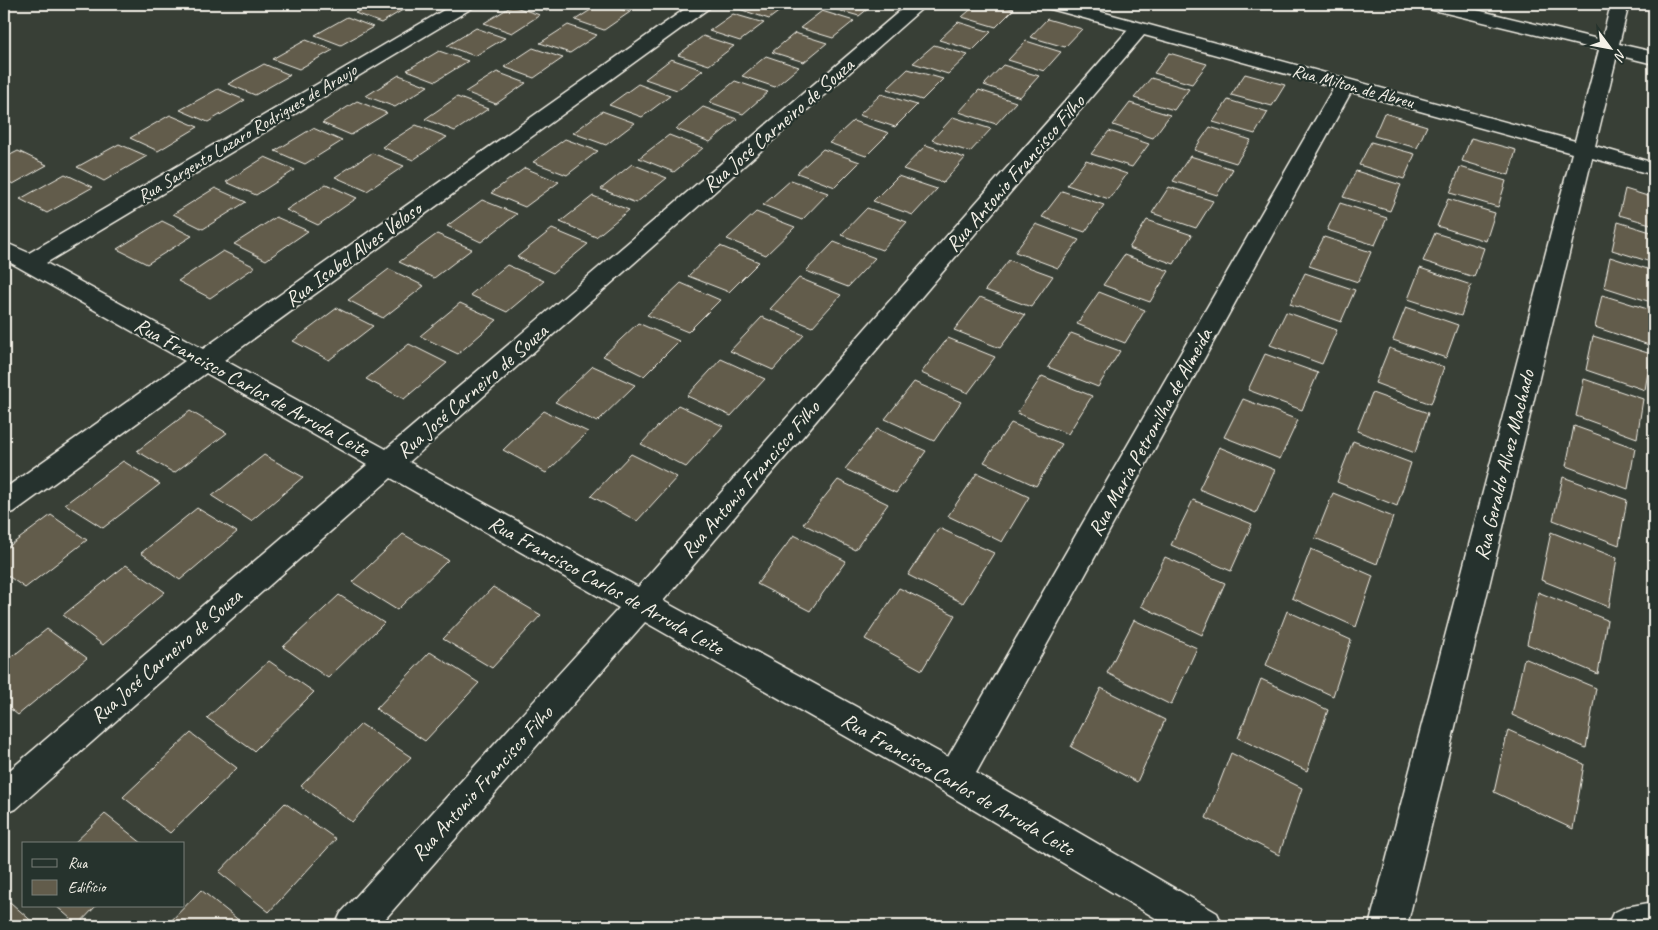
<svg xmlns="http://www.w3.org/2000/svg" width="1658" height="930" viewBox="0 0 1658 930" font-family="Caveat,sans-serif">
  <style>
    .building { fill: #625c4b; stroke: #f4f1e8 }
    .lines { fill: none; stroke-linecap: round; stroke-linejoin: round }
    .street-casing { stroke: #f4f1e8; stroke-width: 3 }
    .street { fill: #26332d; fill-rule: evenodd }
    .labels { text-anchor: middle; dominant-baseline: central; stroke-width: 4.5; stroke-linejoin: round; paint-order: stroke }
    .far-street-label { font-size: 18px; fill: #f4f1e8; stroke: #26332d }
    .street-label { font-size: 21px; fill: #f4f1e8; stroke: #26332d }
  </style>
  <rect width="100%" height="100%" fill="#383f36"/>
  <filter id="ink" filterUnits="userSpaceOnUse"><feTurbulence type="fractalNoise" baseFrequency=".02" numOctaves="2"/><feDisplacementMap in="SourceGraphic" scale="10" xChannelSelector="R" yChannelSelector="G"/><feConvolveMatrix kernelMatrix="1 2 1 2 8 2 1 2 1" color-interpolation-filters="sRGB"/></filter>
  <g filter="url(#ink)">
    <path class="building" d="M372,4H407L411,5L381,23L355,13Z
      M526,4H558L547,11Z
      M600,4H603L630,12L604,30L575,20Z
      M746,4H789L769,19L739,9Z
      M831,4H874L859,16L827,7Z
      M977,4H993L1014,9L996,27L962,17Z
      M512,6L540,15L512,33L484,23Z
      M822,11L854,21L833,38L800,28Z
      M733,14L764,23L740,41L709,31Z
      M347,17L373,27L341,45L315,35Z
      M1047,19L1082,29L1065,47L1030,37Z
      M958,22L991,32L973,50L939,40Z
      M568,25L597,35L570,53L540,43Z
      M476,28L505,38L475,56L447,46Z
      M795,33L827,43L804,62L772,52Z
      M703,36L734,46L709,65L678,55Z
      M306,40L333,50L299,69L272,59Z
      M1026,41L1061,52L1044,71L1008,60Z
      M934,45L968,55L948,74L913,63Z
      M533,48L563,58L534,78L504,67Z
      M439,51L468,61L436,81L407,70Z
      M1169,53L1207,64L1192,84L1154,73Z
      M766,56L799,67L775,87L742,76Z
      M671,59L703,70L677,90L645,79Z
      M264,64L290,75L255,95L228,84Z
      M1003,65L1039,76L1020,97L984,85Z
      M908,69L943,79L922,100L887,89Z
      M497,72L526,83L496,104L465,92Z
      M1245,74L1285,85L1272,106L1231,95Z
      M399,75L428,86L395,107L366,96Z
      M1151,78L1189,89L1174,110L1134,98Z
      M735,81L768,92L743,114L709,102Z
      M638,84L670,96L642,117L609,105Z
      M218,89L245,100L208,122L180,110Z
      M979,90L1016,102L996,124L959,112Z
      M881,94L917,105L895,127L859,115Z
      M457,97L488,109L455,131L425,119Z
      M1228,100L1268,112L1255,134L1213,122Z
      M357,101L387,113L351,135L322,123Z
      M1130,103L1170,115L1153,138L1113,125Z
      M703,107L737,119L710,142L676,129Z
      M602,111L635,123L606,145L573,133Z
      M1384,113L1427,126L1417,148L1374,136Z
      M170,115L198,127L158,151L130,138Z
      M953,117L991,129L970,152L932,140Z
      M853,121L889,133L866,156L829,143Z
      M416,125L447,137L413,160L382,147Z
      M1210,127L1251,140L1236,163L1194,150Z
      M313,128L342,141L305,164L275,151Z
      M1109,131L1149,144L1132,167L1091,154Z
      M669,135L703,148L674,172L639,158Z
      M1471,138L1516,150L1509,175L1462,161Z
      M565,139L598,151L567,175L533,162Z
      M1371,142L1415,154L1404,179L1359,165Z
      M119,144L147,156L104,181L77,167Z
      M926,145L965,158L943,183L903,169Z
      M823,149L860,162L835,187L797,173Z
      M18,151L47,165L13,184L4,179V158Z
      M372,153L404,166L367,191L335,177Z
      M1190,156L1233,169L1217,195L1173,181Z
      M265,157L295,170L256,195L226,182Z
      M1086,160L1127,174L1109,199L1067,185Z
      M632,164L667,178L636,203L601,189Z
      M1460,167L1506,181L1498,207L1450,193Z
      M525,168L559,182L525,207L491,193Z
      M1356,171L1401,185L1390,211L1343,197Z
      M65,174L93,187L47,213L20,199Z
      M898,176L937,189L913,215L873,201Z
      M791,180L828,193L802,220L763,205Z
      M326,184L357,198L318,225L286,210Z
      M1169,187L1213,201L1196,228L1152,213Z
      M215,188L246,202L203,229L173,214Z
      M1625,189L1654,198V225L1619,215Z
      M1062,191L1104,205L1085,232L1042,217Z
      M593,196L629,210L596,237L560,222Z
      M1448,199L1495,213L1486,241L1437,226Z
      M482,200L517,214L481,242L447,226Z
      M1340,203L1387,218L1375,245L1327,230Z
      M867,208L907,222L882,250L841,235Z
      M756,212L795,227L766,255L727,239Z
      M276,217L308,231L266,260L234,244Z
      M1147,220L1192,235L1174,264L1129,248Z
      M162,221L192,236L147,264L117,249Z
      M1618,222L1654,233V263L1612,250Z
      M1036,224L1079,240L1058,268L1015,252Z
      M552,229L588,244L553,273L517,257Z
      M1435,233L1484,248L1474,277L1423,261Z
      M437,234L472,249L434,278L399,262Z
      M1324,237L1371,252L1358,282L1309,266Z
      M834,242L875,258L848,287L806,271Z
      M720,246L759,262L729,292L688,276Z
      M223,251L255,267L210,298L178,281Z
      M1124,255L1169,271L1150,302L1103,285Z
      M1610,257L1654,271V303L1604,287Z
      M1009,260L1053,276L1031,307L985,290Z
      M507,265L544,281L507,312L470,295Z
      M1420,268L1471,285L1461,316L1408,299Z
      M389,269L424,286L383,318L348,300Z
      M1305,273L1355,290L1341,322L1290,304Z
      M799,278L841,295L812,327L770,309Z
      M681,283L720,300L688,332L647,315Z
      M1099,292L1145,310L1125,343L1077,324Z
      M1602,295L1654,311L1652,346L1595,327Z
      M980,297L1025,315L1000,348L954,330Z
      M460,303L497,320L458,354L420,336Z
      M1406,307L1458,325L1446,358L1393,340Z
      M337,308L373,326L329,360L293,341Z
      M1286,312L1337,330L1322,364L1270,345Z
      M762,317L804,335L773,370L730,351Z
      M638,323L679,341L644,376L603,356Z
      M1071,333L1120,351L1098,387L1048,367Z
      M1593,336L1651,354L1645,390L1586,370Z
      M948,338L995,357L968,393L921,373Z
      M409,344L447,363L404,399L366,379Z
      M1389,348L1444,367L1431,404L1375,383Z
      M1265,354L1318,373L1302,410L1248,390Z
      M721,359L765,379L731,416L687,396Z
      M593,366L635,385L597,422L555,402Z
      M1042,376L1092,396L1068,434L1017,413Z
      M1584,379L1643,399L1637,438L1576,416Z
      M914,382L961,402L934,441L885,419Z
      M1372,393L1428,413L1415,453L1357,431Z
      M1243,399L1298,420L1280,459L1224,437Z
      M678,405L723,426L686,467L641,444Z
      M190,411L227,433L174,473L137,451Z
      M544,411L588,432L546,473L503,450Z
      M1011,423L1062,444L1036,486L984,462Z
      M1574,426L1635,448L1628,489L1566,466Z
      M877,429L926,451L896,493L845,469Z
      M1353,441L1411,463L1397,506L1337,482Z
      M1219,447L1275,470L1256,513L1199,489Z
      M631,454L677,477L637,521L591,496Z
      M264,455L303,477L251,521L212,496Z
      M123,461L160,484L103,528L65,504Z
      M977,473L1029,497L1002,542L948,516Z
      M1563,477L1627,500L1619,545L1553,520Z
      M838,480L888,504L855,550L803,524Z
      M1333,493L1393,517L1377,564L1315,538Z
      M1193,500L1252,524L1231,571L1171,545Z
      M197,508L237,532L180,580L141,553Z
      M51,515L87,540L25,588L4,573V550Z
      M939,528L994,553L963,603L908,575Z
      M1551,532L1617,558L1609,607L1541,580Z
      M403,534L448,560L397,610L352,582Z
      M794,535L846,561L810,611L757,584Z
      M1311,549L1373,576L1356,627L1292,598Z
      M1165,557L1225,583L1202,635L1141,606Z
      M126,565L165,592L103,645L63,615Z
      M493,587L541,615L492,668L443,639Z
      M899,588L955,615L922,670L865,639Z
      M1538,592L1607,620L1598,674L1527,644Z
      M339,595L384,623L328,678L283,647Z
      M1287,611L1351,640L1333,696L1266,665Z
      M1134,620L1197,648L1171,705L1107,673Z
      M47,629L87,658L18,715L4,704V663Z
      M430,652L479,683L425,741L376,709Z
      M1524,658L1596,688L1586,748L1512,715Z
      M269,661L314,692L254,751L207,718Z
      M1261,679L1328,710L1307,771L1238,738Z
      M1101,688L1165,720L1137,782L1071,747Z
      M361,724L411,757L352,822L301,786Z
      M1508,730L1584,764L1573,829L1494,792Z
      M191,733L237,768L170,833L123,797Z
      M1231,753L1302,788L1279,855L1206,818Z
      M285,803L336,839L269,912L219,872Z
      M105,814L143,844H73Z
      M201,890L246,926H166Z
      M10,902L37,926H4V908Z
      M56,906H96L78,925Z"/>
    <g class="lines">
      <defs>
        <path id="street" d="M454,4H475L472,8L46,263L203,349L692,4H712L709,8L224,360L386,449L908,4H927L409,462L638,587L1128,30L1047,8L1044,4H1072L1575,141L1599,50L1425,8L1422,4H1452L1602,40L1611,4H1629L1619,44L1654,52V64L1617,55L1595,146L1654,163V175L1592,158L1407,926H1369L1572,153L1351,92L976,773L1217,913L1223,926H1169L942,791L645,622L379,926H335L341,913L619,608L391,478L16,809L4,814V775L367,465L206,373L14,512L4,515V489L185,361L4,259V242L29,253ZM1144,35L1334,87L948,757L663,601Z
          M1654,902V926H1607L1613,913L1626,907Z"/>
      </defs>
      <use href="#street" class="street-casing"/>
      <use href="#street" class="street"/>
    </g>
  </g>
  <g class="labels">
    <g class="far-street-label">
      <text transform="translate(1353 86) rotate(15)">Rua Milton de Abreu</text>
      <text transform="translate(247 133) rotate(-31)">Rua Sargento Lazaro Rodrigues de Araujo</text>
    </g>
    <g class="street-label">
      <text transform="translate(778 125) rotate(-41)">Rua José Carneiro de Souza</text>
      <text transform="translate(1015 173) rotate(-49)">Rua Antonio Francisco Filho</text>
      <text transform="translate(353 254) rotate(-36)">Rua Isabel Alves Veloso</text>
      <text transform="translate(252 387) rotate(29)">Rua Francisco Carlos de Arruda Leite</text>
      <text transform="translate(472 391) rotate(-41)">Rua José Carneiro de Souza</text>
      <text transform="translate(1150 432) rotate(-61)">Rua Maria Petronilha de Almeida</text>
      <text transform="translate(1504 465) rotate(-76)">Rua Geraldo Alvez Machado</text>
      <text transform="translate(750 479) rotate(-49)">Rua Antonio Francisco Filho</text>
      <text transform="translate(606 585) rotate(29)">Rua Francisco Carlos de Arruda Leite</text>
      <text transform="translate(166 656) rotate(-41)">Rua José Carneiro de Souza</text>
      <text transform="translate(482 783) rotate(-48)">Rua Antonio Francisco Filho</text>
      <text transform="translate(958 784) rotate(30)">Rua Francisco Carlos de Arruda Leite</text>
    </g>
  </g>
  <rect width="1658" height="930" fill="none" stroke="#26332d" stroke-width="20"/>
  <rect x="10" y="10" width="1638" height="910" fill="none" stroke="#f4f1e8" stroke-width="2" filter="url(#ink)"/>
  <rect x="22" y="842" width="162" height="65" fill="#26332d" stroke="#787f78"/>
  <rect x="32" y="859" width="25" height="8" fill="#26332d" stroke="#787f78"/>
  <text x="68" y="868" font-size="15" fill="#f4f1e8">Rua</text>
  <rect x="32" y="880" width="25" height="15" fill="#625c4b" stroke="#787f78"/>
  <text x="68" y="892" font-size="15" fill="#f4f1e8">Edifício</text>
  <g transform="translate(1610 48) rotate(122)" stroke="#26332d" stroke-width="4" paint-order="stroke">
  <path d="M0-4L9 19L0 12L-9 19Z" fill="#f4f1e8"/>
  <text y="-8" font-size="14" font-weight="bold" text-anchor="middle" fill="#f4f1e8">N</text>
  </g>
</svg>
